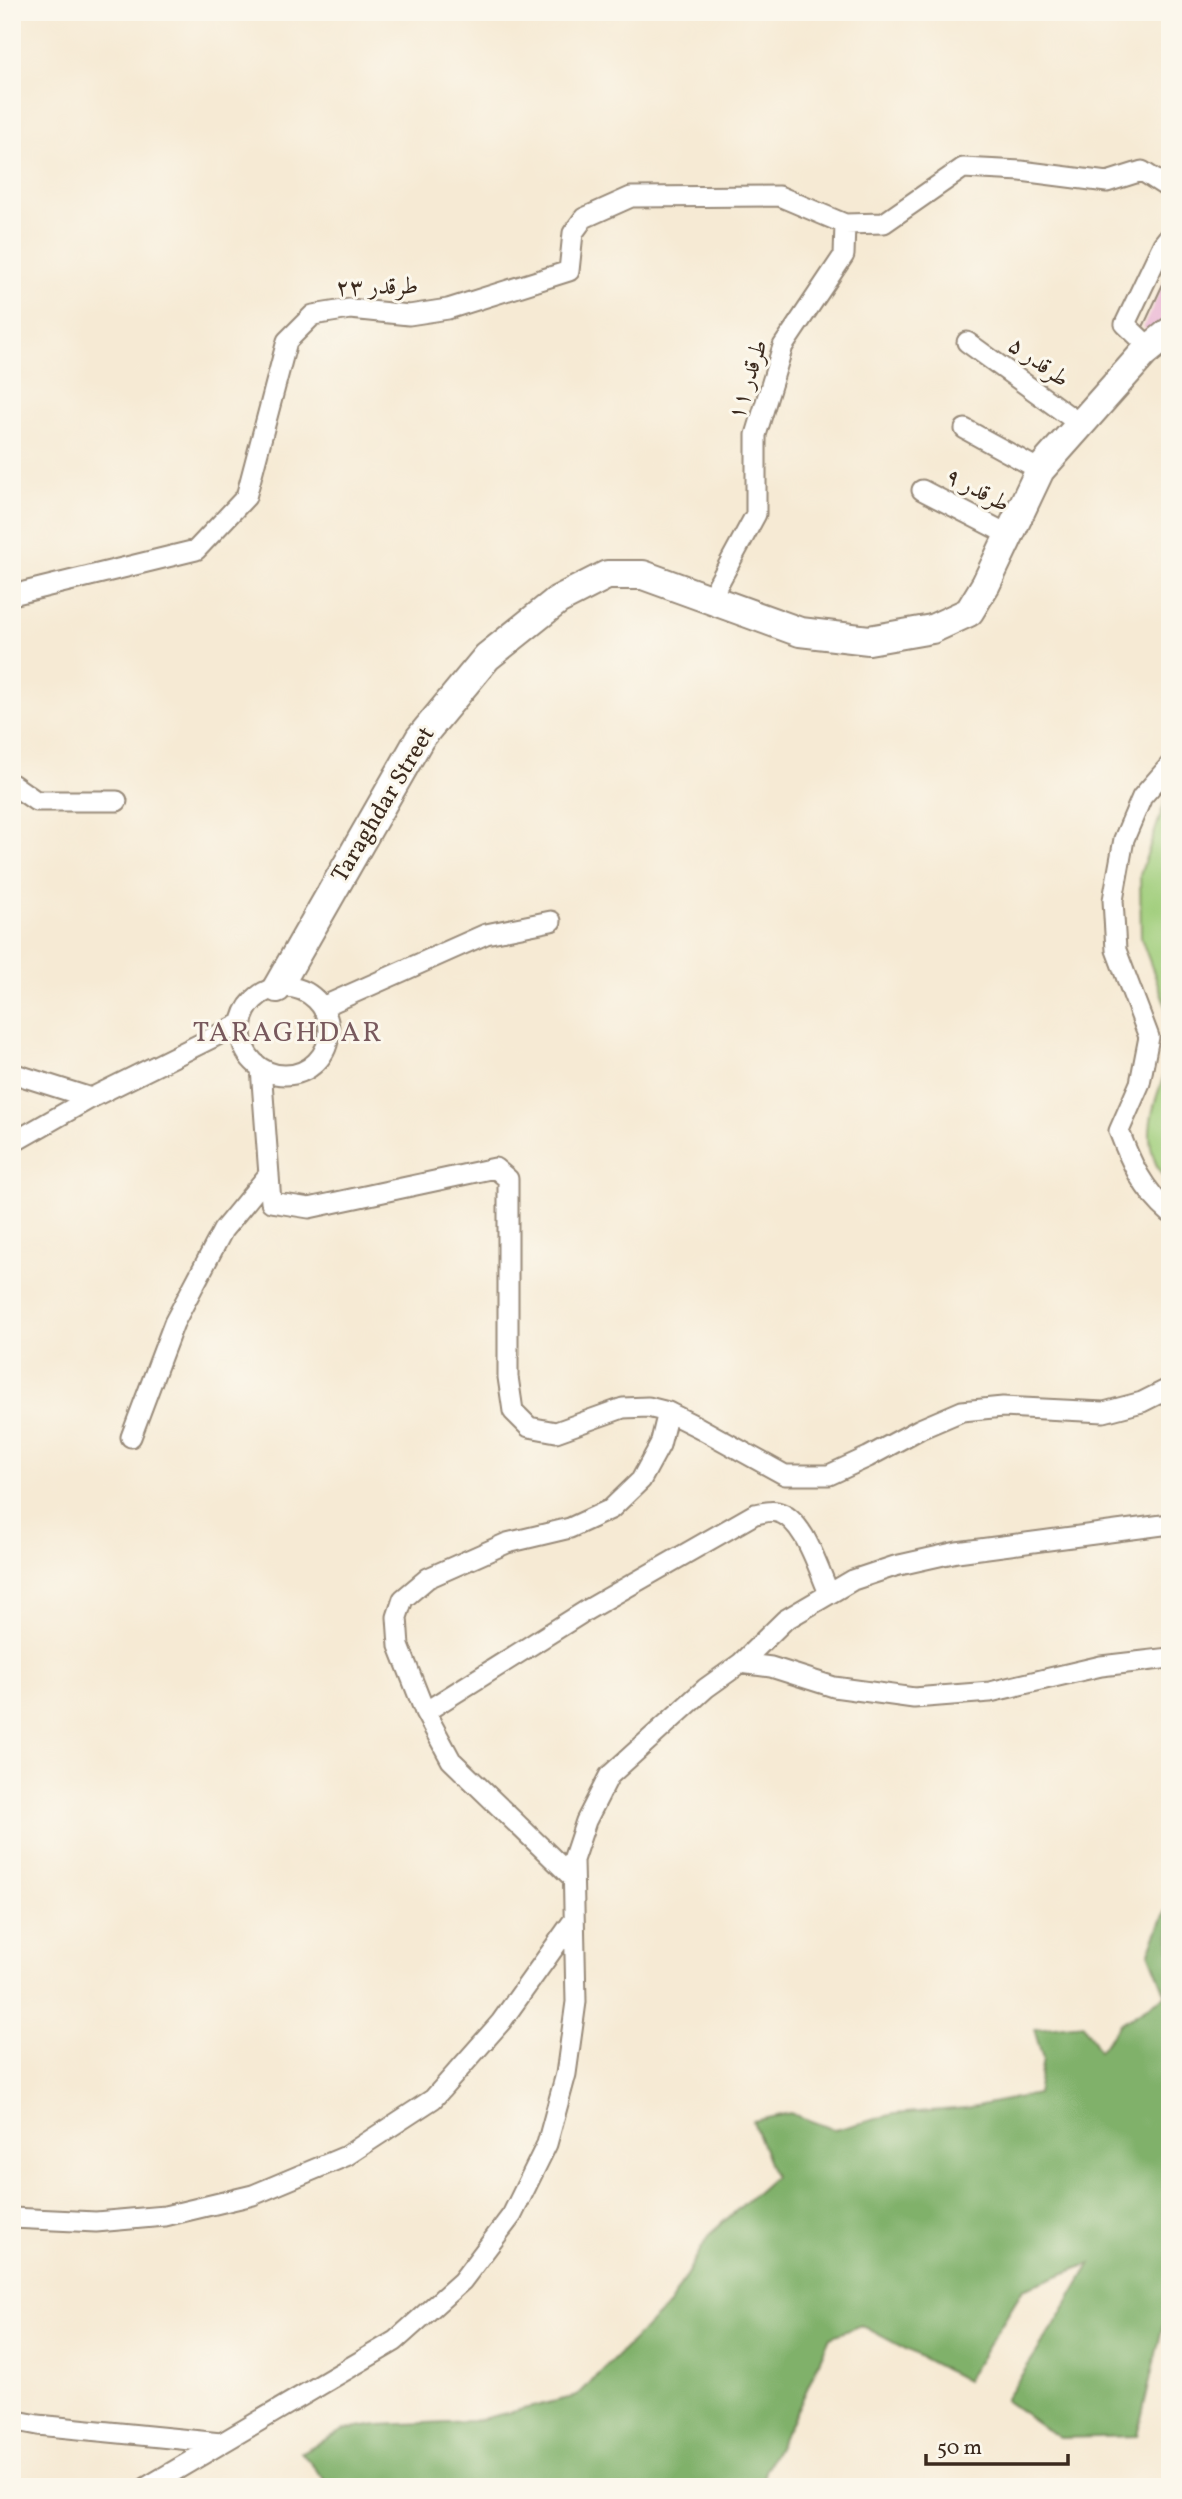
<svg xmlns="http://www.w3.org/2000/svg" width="1182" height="2499" viewBox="0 0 1182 2499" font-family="Vollkorn,Amiri,serif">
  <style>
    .green { fill: #a0ce7b; stroke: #6e7c4c; stroke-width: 2 }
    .forest { fill: #80b16b; stroke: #5e6e44; stroke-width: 2 }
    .building { fill: #e9afd2 }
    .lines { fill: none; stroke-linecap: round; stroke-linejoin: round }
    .street-casing { stroke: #988a79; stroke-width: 23 }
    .secondary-casing { stroke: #988a79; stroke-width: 32 }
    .street { stroke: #fff; stroke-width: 19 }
    .secondary { stroke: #fff; stroke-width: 28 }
    .labels { text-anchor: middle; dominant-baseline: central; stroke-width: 6; stroke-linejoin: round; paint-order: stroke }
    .street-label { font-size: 24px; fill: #3b2a1e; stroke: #fbf7ec }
    .quarter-label { font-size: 28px; letter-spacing: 2px; fill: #78595d; stroke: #fbf7ec }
  </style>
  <rect width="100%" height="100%" fill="#fbf7ec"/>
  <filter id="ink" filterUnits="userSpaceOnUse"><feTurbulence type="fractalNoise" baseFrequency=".0143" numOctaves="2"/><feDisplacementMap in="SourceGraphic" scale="14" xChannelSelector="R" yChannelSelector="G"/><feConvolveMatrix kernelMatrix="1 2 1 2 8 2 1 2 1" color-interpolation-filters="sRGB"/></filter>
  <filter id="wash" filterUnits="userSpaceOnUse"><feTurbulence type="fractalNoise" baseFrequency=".00686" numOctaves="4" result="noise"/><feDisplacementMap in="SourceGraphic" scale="28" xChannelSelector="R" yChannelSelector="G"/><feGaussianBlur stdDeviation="1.57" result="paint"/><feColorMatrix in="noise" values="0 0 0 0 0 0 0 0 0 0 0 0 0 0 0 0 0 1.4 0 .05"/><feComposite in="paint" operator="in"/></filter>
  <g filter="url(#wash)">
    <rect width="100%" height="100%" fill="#f6ead4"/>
    <path class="green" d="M1170,792V1031L1166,1006L1141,938L1140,875L1167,796Z
      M1170,1060V1186C1135,1145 1153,1105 1170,1060Z"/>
    <path class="forest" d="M1170,1901V2294L1137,2436L1059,2438L1005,2400L1054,2326L1091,2263L1023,2289L966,2381L861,2325L830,2337L799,2407L765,2471L761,2487H331L301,2452L344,2430L377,2425L473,2421L577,2396L670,2304L709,2235L774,2177L753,2121L790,2113L835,2130L894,2114L966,2108L1037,2094L1043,2059L1034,2029L1083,2024L1099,2051L1120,2024L1166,1995L1149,1952Z"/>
    <g id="blocks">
      <path class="building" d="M1170,269V319L1152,335L1143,327Z"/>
    </g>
  </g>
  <g filter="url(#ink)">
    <use href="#blocks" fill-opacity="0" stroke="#988a79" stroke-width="2"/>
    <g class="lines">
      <defs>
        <path id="street" d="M967,342L1080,424
          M1150,348L1125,324L1163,244L1170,235
          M965,429L1040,470
          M922,490L1009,535
          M12,595L196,550L246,497L287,341L313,315L350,309L409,315L448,309L569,271L573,233L584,218L631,197L779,196L845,224L884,223L963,168L1021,171L1107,182L1142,171L1170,189
          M710,599L756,514V435L783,346L844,255L845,224
          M1170,765L1142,797L1124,839L1113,900L1116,950L1149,1037L1140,1083L1119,1131C1131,1163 1143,1190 1170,1213
          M12,784L36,801H117
          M241 1031a44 44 0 1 1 88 0a44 44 0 1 1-88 0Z
          M322,1007L486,934L551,921
          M261,1068L271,1202L309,1208L495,1168L508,1179V1377L513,1411L529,1427L556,1432L623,1408L648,1407L668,1412L698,1427L785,1475H829L868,1457L920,1429L962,1411L1003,1407L1104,1412L1142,1402L1170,1388
          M12,1073L91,1098
          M12,1143L91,1098L242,1023
          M131,1437L174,1323L223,1230L269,1174
          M741,1663L785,1620L853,1580L895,1566L957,1552L1170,1524
          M425,1712L587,1610L755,1514C762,1513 770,1510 777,1512C804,1518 818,1569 829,1593
          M573,1878L451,1760L425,1712L399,1646L397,1617L403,1599L428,1578L507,1543L570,1528L611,1509L641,1480L660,1445L668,1412
          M12,2218L96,2222L165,2216L253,2195L346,2156L433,2099L501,2022L573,1921
          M12,2420L38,2425L221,2443
          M147,2487L395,2341L462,2281L512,2215L547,2144L566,2074L576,2002L573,1860L586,1821L609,1776L706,1688L741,1663L771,1667L834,1687L914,1698L990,1692L1101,1666L1170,1658"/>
        <path id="secondary" d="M277,988L420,738L487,657L558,600L607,575H643L800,632L869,640L932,629L969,612L986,584L1040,470L1144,353L1170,332"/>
      </defs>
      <use href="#street" class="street-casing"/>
      <use href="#secondary" class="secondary-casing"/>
      <use href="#street" class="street"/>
      <use href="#secondary" class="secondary"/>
    </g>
  </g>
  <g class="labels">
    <g class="street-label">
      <text transform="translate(377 288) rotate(-1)">طرقدر ۲۳</text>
      <text transform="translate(1038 363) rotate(36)">طرقدر ۵</text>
      <text transform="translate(749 380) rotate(-72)">طرقدر ۱۱</text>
      <text transform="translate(977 491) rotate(28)">طرقدر ۹</text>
      <text transform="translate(384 805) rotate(-59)">Taraghdar Street</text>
    </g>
    <g class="quarter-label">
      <text x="288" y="1033">TARAGHDAR</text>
    </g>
  </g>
  <rect width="1182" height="2499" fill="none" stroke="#fbf7ec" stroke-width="42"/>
  <path d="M926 2454v10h142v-10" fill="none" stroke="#3b2a1e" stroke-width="3.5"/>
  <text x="937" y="2454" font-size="21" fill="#3b2a1e" stroke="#fbf7ec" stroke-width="5" paint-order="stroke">50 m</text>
</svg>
